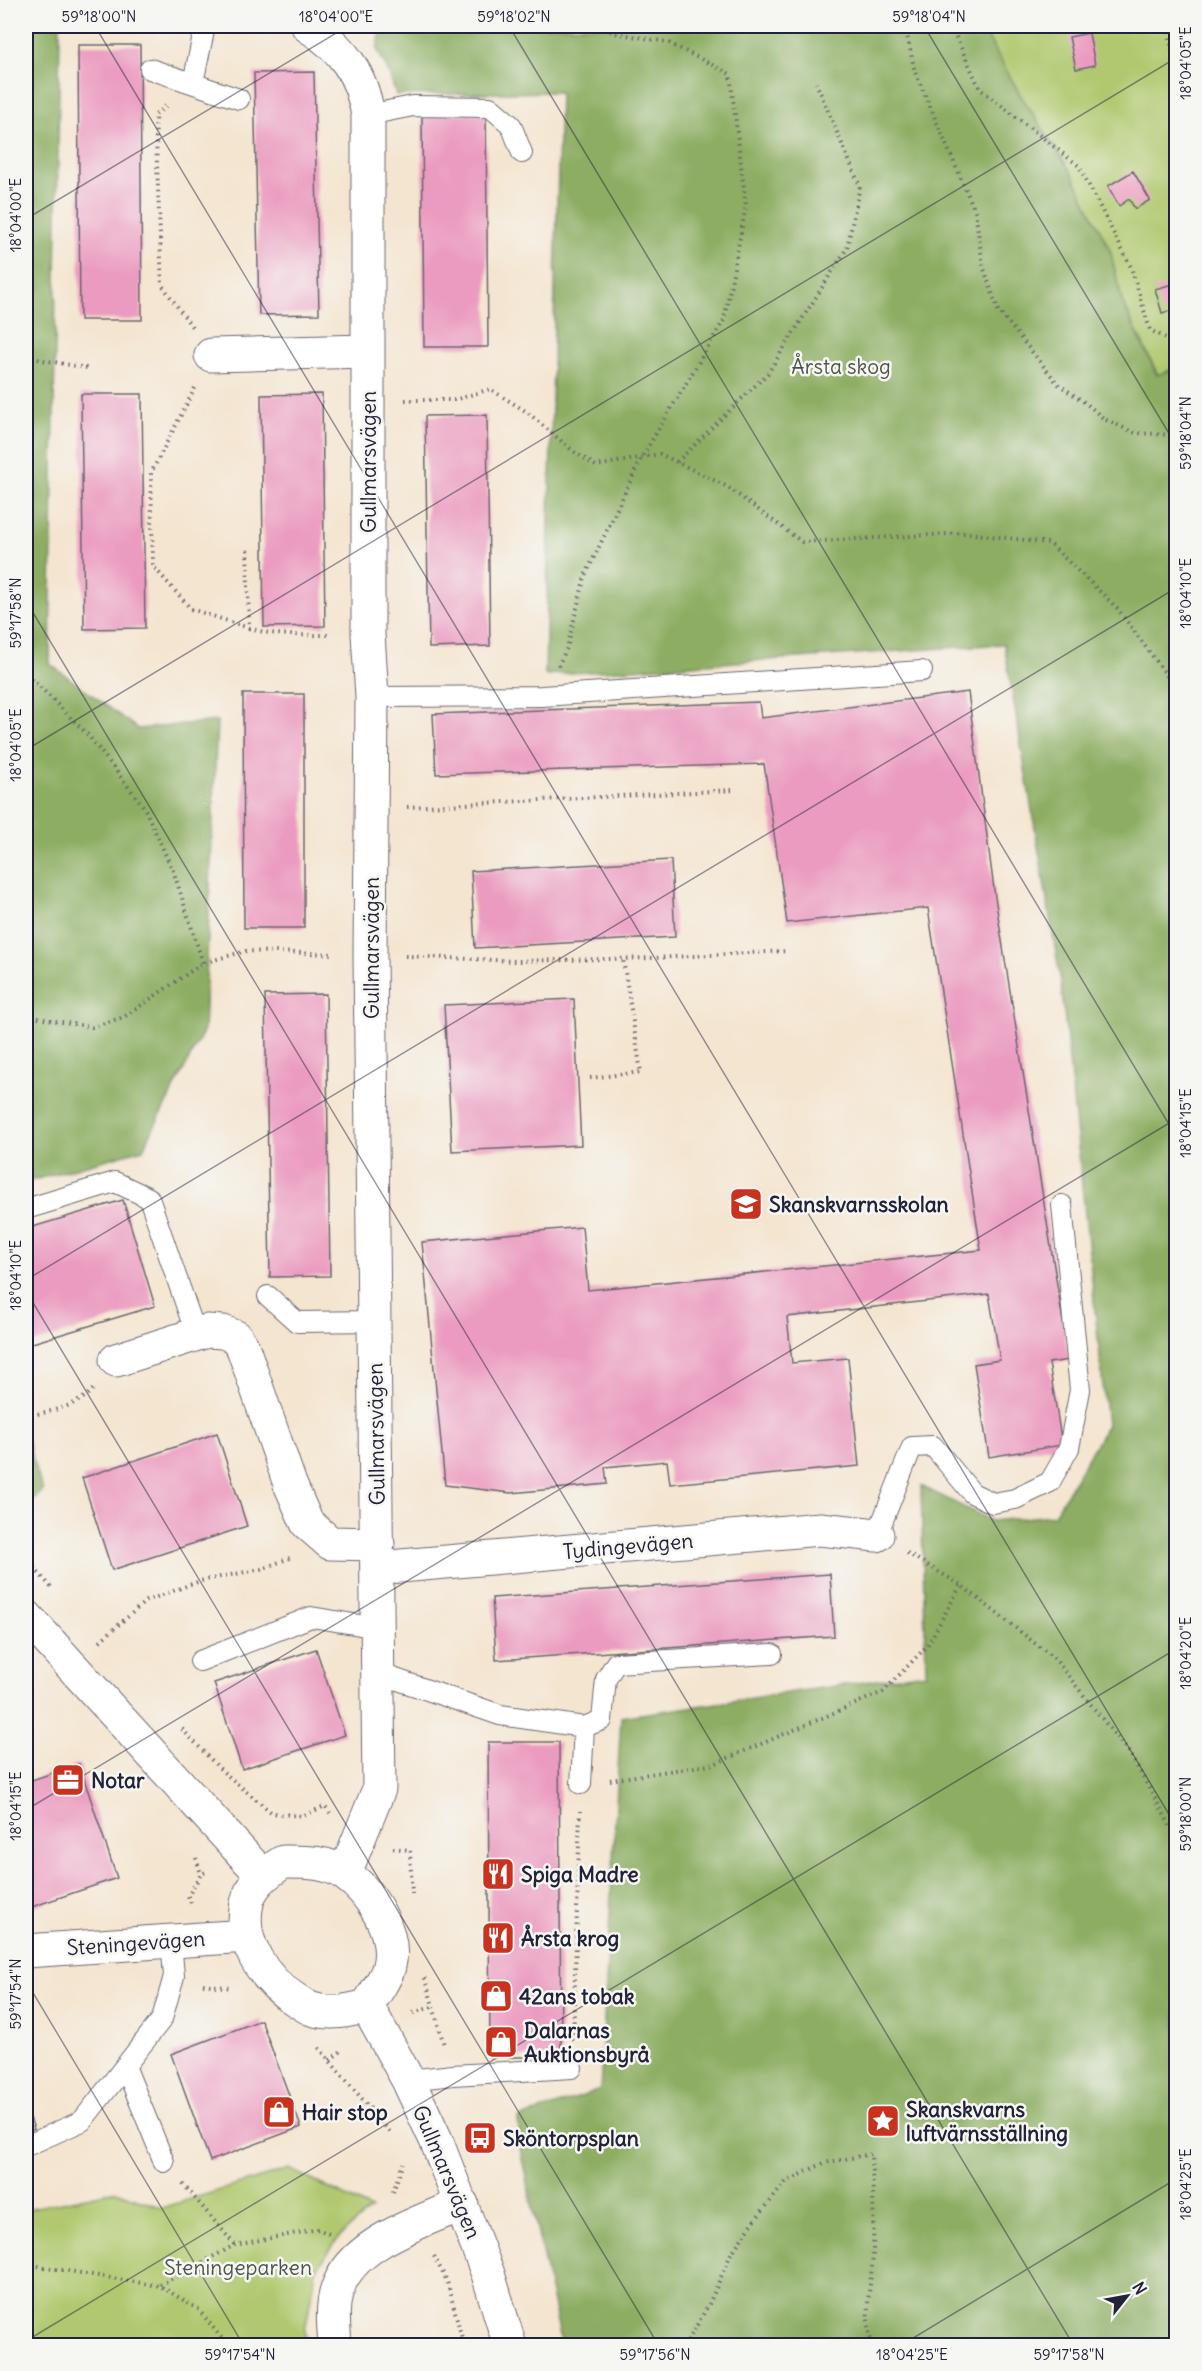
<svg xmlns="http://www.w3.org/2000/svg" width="1202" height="2371" viewBox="0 0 1202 2371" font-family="Delius,sans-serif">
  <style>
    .green { fill: #b0c96f; stroke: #697655; stroke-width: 1.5 }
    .forest { fill: #8cad62; stroke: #57684e; stroke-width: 1.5 }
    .building { fill: #eb9bc0 }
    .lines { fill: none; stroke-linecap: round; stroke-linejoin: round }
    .lane-casing { stroke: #6c666f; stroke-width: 22 }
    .street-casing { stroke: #6c666f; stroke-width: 35 }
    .path { stroke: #6c666f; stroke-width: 4; stroke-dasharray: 1.5 4.5; stroke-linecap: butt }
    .lane { stroke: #fff; stroke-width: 20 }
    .street { stroke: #fff; stroke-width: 33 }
    .ticks { fill: none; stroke: #22223b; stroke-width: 1.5; stroke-opacity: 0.45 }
    .labels { text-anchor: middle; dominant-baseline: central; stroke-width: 5; stroke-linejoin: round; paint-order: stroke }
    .park-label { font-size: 21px; fill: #4d544b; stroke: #f6f6f2 }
    .street-label { font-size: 21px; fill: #22223b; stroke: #f6f6f2 }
    .poi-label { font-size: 21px; font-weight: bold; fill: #22223b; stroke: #f6f6f2; text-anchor: start }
    .neatline { fill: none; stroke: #22223b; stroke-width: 2 }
    .ticks-label { font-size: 15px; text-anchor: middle; fill: #22223b }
  </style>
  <rect width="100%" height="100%" fill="#f6f6f2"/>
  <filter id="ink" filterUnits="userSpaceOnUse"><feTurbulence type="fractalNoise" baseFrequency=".0167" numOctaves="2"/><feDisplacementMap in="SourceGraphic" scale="12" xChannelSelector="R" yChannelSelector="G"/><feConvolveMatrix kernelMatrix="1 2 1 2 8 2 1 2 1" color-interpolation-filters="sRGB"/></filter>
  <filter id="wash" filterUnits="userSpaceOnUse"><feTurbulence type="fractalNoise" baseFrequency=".008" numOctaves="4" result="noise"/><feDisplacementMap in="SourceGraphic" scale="24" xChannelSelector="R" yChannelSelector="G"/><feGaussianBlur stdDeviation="1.35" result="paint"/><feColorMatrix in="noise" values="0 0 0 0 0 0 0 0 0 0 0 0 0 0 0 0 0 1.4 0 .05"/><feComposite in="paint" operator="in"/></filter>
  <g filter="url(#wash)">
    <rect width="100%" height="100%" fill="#f4e5d0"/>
    <path class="green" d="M981,26H1176V368L1158,375L1122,301L1110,250L1071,172L1021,96Z
      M289,2169L371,2209L340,2236L316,2270L305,2330L306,2345H26V2209L116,2191L162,2208Z"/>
    <path class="forest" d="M26,26H60L50,664L138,729L217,721L204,1030L143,1149L26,1182Z
      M382,26H981L1021,96L1071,172L1110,250L1122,301L1157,375L1176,368V2345H562L521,2154L518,2119L600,2090L621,1717L926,1673L921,1486L992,1521L1054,1515L1107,1425L1061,983L1004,644L545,675L560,92L396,95L388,71L377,49Z
      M26,1438L43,1491L26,1506Z"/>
    <g id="blocks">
      <path class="building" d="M1089,33L1095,65L1076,69L1069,37Z
        M78,45H140L142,320H80Z
        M314,72L319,314L259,315L254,73Z
        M486,113L488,347H424L422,114Z
        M1133,171L1150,200L1135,209L1129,199L1119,206L1108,186Z
        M1173,284L1176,309L1162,313L1155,289Z
        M81,394H142L145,628L84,629Z
        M322,394L325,626L264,627L261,395Z
        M487,415L490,646L429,648L425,416Z
        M968,692L995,897L1069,1360L1049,1363L1062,1445L989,1457L974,1364L1000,1360L989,1294L787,1317L792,1363L848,1358L859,1466L670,1484L667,1461L605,1467L607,1484L511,1493L445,1485L422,1242L582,1227L588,1290L981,1250L928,908L787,923L764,764L436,774L433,714L759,702L761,718Z
        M243,694H304V928H244Z
        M671,860L675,937L475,948L471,871Z
        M326,994L330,1276L270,1277L265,995Z
        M574,999L581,1145L452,1151L444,1005Z
        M123,1200L155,1306L26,1345V1229Z
        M217,1433L247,1526L112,1570L82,1478Z
        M830,1574L834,1636L496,1660L492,1598Z
        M316,1649L345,1735L242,1769L214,1683Z
        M488,1742H559L561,2057H490Z
        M79,1764L117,1878L26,1909V1782Z
        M261,2020L301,2127L210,2161L171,2054Z
        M26,2106L34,2129L26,2132Z"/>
    </g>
  </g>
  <g filter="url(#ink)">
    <use href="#blocks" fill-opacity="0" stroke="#6c666f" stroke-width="1.5"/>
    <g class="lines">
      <defs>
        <path id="lane" d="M150,69L239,99
          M193,83L205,26
          M368,115L413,106L490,107L511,125L522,153
          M372,697L542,696L922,671
          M26,1209L115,1182L149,1198L196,1334
          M268,1296L297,1322L374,1321
          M877,1535L912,1447L933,1446L972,1493L993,1503L1015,1499L1050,1482L1069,1448L1080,1390L1062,1205
          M200,1661L311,1617L378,1628
          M378,1673L500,1715L584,1727L602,1720L606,1679L616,1663L772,1654
          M581,1784L584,1727
          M125,2066L164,2162
          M408,2080L453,2075L572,2068
          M26,2146L82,2121L162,2019L174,1976L171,1940"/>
        <path id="street" d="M308,26C343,48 361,73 368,115V634L372,697L370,955L379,1789L345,1873
          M211,355L367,351
          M116,1360L207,1331L223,1332L236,1337L243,1348L290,1484L307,1523L330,1543L378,1544
          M378,1568L820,1529L877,1535
          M26,1616L263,1876
          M283,1862C303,1862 327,1861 345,1874C371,1892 397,1933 389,1966C387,1977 373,1996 367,2006C348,2011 331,2015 312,2009C306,2007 301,2003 296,2000C264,1980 238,1942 247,1903C250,1885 269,1871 283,1862Z
          M26,1951L246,1936
          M367,2006L408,2080L436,2140L488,2274L510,2346
          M335,2346C334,2328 331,2308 337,2290C352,2242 420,2223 462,2204"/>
      </defs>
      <use href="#lane" class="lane-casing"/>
      <use href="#street" class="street-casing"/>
      <path class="path" d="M905,26L915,72L975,211L983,266L998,310L1058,384L1087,404L1104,419L1135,433L1176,435
        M951,26L980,89L1079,166L1131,267L1150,330L1176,343
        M1167,26L1176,69
        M166,106L155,115L162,285L192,327
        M26,357L87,368
        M195,388L151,473L153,566L191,609L249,628L247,547
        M405,400H454L490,389L527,412L573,451L596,466L660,454L726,486L802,542L966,533L1049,543L1117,608L1176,688
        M677,462L768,373L847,248L860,186L816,83
        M249,628C276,637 303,635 331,635
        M558,666L567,648L585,576L642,457L724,320L746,206L730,74L667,42L614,33L601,26
        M26,676L37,684L88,735L144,807L174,873L203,963
        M407,807L734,790
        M405,956L515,961L654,958L787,951
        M26,1016L92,1027L124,1017L203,963L246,951L334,954
        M590,1078L641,1072L623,959
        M26,1416C49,1412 79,1407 95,1387
        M907,1553L961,1585L1055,1659L1130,1754L1176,1836
        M26,1559L51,1587
        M100,1641L146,1601L200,1581L261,1569L290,1558
        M182,1729L221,1770L272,1813L302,1816L325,1806L330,1813
        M610,1780L714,1764L883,1692L927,1646L961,1585
        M393,1848L410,1850L412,1894
        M196,1858L201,1874
        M191,1903L188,1896L201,1874L208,1871
        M425,1978L444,2045
        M203,1984L231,1988
        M413,2013L432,2007
        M573,2040L580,1811
        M319,2048L390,2132
        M330,2060L344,2049
        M183,2184L235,2245
        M393,2192L403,2163
        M434,2256L447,2281L464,2346
        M26,2264L160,2286L198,2309L228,2346
        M160,2285L235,2245L318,2229L329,2234
        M685,2346L709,2304L731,2254L754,2221L786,2182L824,2163L871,2154C873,2185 874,2216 873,2248C873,2280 861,2315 873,2346"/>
      <use href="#lane" class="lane"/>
      <use href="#street" class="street"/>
    </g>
  </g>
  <path class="ticks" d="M95,26L1176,1826M509,26L1176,1136M924,26L1176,445M26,219L348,26M26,601L1074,2346M26,750L1176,58M26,1280L1176,588M26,1291L659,2346M26,1810L1176,1119M26,1981L244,2346M26,2341L1176,1649M900,2346L1176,2179"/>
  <defs>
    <symbol id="school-square" viewBox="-11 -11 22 22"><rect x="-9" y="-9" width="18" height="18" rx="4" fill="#c8321e" stroke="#f6f6f2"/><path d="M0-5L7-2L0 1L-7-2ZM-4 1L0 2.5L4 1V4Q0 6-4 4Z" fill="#fff"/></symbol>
    <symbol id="office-square" viewBox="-11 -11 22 22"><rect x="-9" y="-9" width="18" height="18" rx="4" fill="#c8321e" stroke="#f6f6f2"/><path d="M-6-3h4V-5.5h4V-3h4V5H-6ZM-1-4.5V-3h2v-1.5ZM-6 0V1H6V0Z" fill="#fff"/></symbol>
    <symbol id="restaurant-square" viewBox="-11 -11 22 22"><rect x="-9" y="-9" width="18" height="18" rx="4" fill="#c8321e" stroke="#f6f6f2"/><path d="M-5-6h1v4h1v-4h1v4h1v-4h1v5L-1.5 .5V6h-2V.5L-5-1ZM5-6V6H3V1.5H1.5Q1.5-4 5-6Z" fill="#fff"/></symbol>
    <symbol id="shop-square" viewBox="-11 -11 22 22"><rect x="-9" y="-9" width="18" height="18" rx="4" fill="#c8321e" stroke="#f6f6f2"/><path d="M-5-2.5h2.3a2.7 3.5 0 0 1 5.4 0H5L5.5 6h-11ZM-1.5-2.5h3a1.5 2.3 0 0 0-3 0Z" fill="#fff"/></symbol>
    <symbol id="sight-square" viewBox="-11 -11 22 22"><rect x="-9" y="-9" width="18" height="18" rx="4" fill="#c8321e" stroke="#f6f6f2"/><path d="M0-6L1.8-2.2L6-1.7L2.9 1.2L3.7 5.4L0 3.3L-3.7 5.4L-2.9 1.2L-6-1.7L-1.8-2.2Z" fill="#fff"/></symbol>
    <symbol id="bus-square" viewBox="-11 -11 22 22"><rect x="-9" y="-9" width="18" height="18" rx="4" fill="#c8321e" stroke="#f6f6f2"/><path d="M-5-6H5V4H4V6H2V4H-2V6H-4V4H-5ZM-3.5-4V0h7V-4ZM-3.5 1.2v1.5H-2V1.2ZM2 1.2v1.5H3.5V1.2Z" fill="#fff"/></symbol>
  </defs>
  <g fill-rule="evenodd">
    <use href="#school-square" x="727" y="1185" width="38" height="38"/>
    <use href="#office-square" x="49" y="1761" width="38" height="38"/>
    <use href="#restaurant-square" x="479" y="1855" width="38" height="38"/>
    <use href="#restaurant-square" x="479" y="1919" width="38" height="38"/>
    <use href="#shop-square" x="477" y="1977" width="38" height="38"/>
    <use href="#shop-square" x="482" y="2023" width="38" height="38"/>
    <use href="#shop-square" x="260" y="2093" width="38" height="38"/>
    <use href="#sight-square" x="864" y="2102" width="38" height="38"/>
    <use href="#bus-square" x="461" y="2119" width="38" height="38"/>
  </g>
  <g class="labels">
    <g class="park-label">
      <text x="841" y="366">Årsta skog</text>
      <text x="238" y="2267">Steningeparken</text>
    </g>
    <g class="street-label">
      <text transform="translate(368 462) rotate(-90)">Gullmarsvägen</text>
      <text transform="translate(371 948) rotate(-90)">Gullmarsvägen</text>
      <text transform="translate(376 1434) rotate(-91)">Gullmarsvägen</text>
      <text transform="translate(628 1546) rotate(-5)">Tydingevägen</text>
      <text transform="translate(136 1943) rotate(-4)">Steningevägen</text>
      <text transform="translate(447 2172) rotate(67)">Gullmarsvägen</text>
    </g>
    <g class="poi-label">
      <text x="769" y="1204">Skanskvarnsskolan</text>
      <text x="91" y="1780">Notar</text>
      <text x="521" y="1874">Spiga Madre</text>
      <text x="521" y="1938">Årsta krog</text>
      <text x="519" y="1996">42ans tobak</text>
      <text x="524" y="2030">Dalarnas<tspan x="524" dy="24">Auktionsbyrå</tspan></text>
      <text x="906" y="2109">Skanskvarns<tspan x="906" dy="24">luftvärnsställning</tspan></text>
      <text x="302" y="2112">Hair stop</text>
      <text x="503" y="2138">Sköntorpsplan</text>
    </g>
  </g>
  <rect width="1202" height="2371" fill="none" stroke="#f6f6f2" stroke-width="66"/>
  <g transform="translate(1127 2296) rotate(59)" stroke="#f6f6f2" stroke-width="4.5" paint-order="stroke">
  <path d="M0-4.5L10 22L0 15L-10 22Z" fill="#22223b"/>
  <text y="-9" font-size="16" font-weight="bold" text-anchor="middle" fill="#22223b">N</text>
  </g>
  <rect x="33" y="33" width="1136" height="2305" class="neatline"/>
  <g class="ticks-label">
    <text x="99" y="22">59°18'00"N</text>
    <text x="336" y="22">18°04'00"E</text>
    <text x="514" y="22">59°18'02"N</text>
    <text x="929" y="22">59°18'04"N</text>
    <text transform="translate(1186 63) rotate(-90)" y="5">18°04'05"E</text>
    <text transform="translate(16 215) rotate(-90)" y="5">18°04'00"E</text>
    <text transform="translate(1186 433) rotate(-90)" y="5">59°18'04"N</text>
    <text transform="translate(1186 593) rotate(-90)" y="5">18°04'10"E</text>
    <text transform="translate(16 613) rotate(-90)" y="5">59°17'58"N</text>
    <text transform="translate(16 745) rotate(-90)" y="5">18°04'05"E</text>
    <text transform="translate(1186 1123) rotate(-90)" y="5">18°04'15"E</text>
    <text transform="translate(16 1275) rotate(-90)" y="5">18°04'10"E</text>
    <text transform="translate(1186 1653) rotate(-90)" y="5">18°04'20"E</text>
    <text transform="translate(16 1806) rotate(-90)" y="5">18°04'15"E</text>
    <text transform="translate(1186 1814) rotate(-90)" y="5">59°18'00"N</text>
    <text transform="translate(16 1994) rotate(-90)" y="5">59°17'54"N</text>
    <text transform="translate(1186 2184) rotate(-90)" y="5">18°04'25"E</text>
    <text x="240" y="2360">59°17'54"N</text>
    <text x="655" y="2360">59°17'56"N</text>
    <text x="912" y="2360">18°04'25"E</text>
    <text x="1069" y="2360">59°17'58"N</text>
  </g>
</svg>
